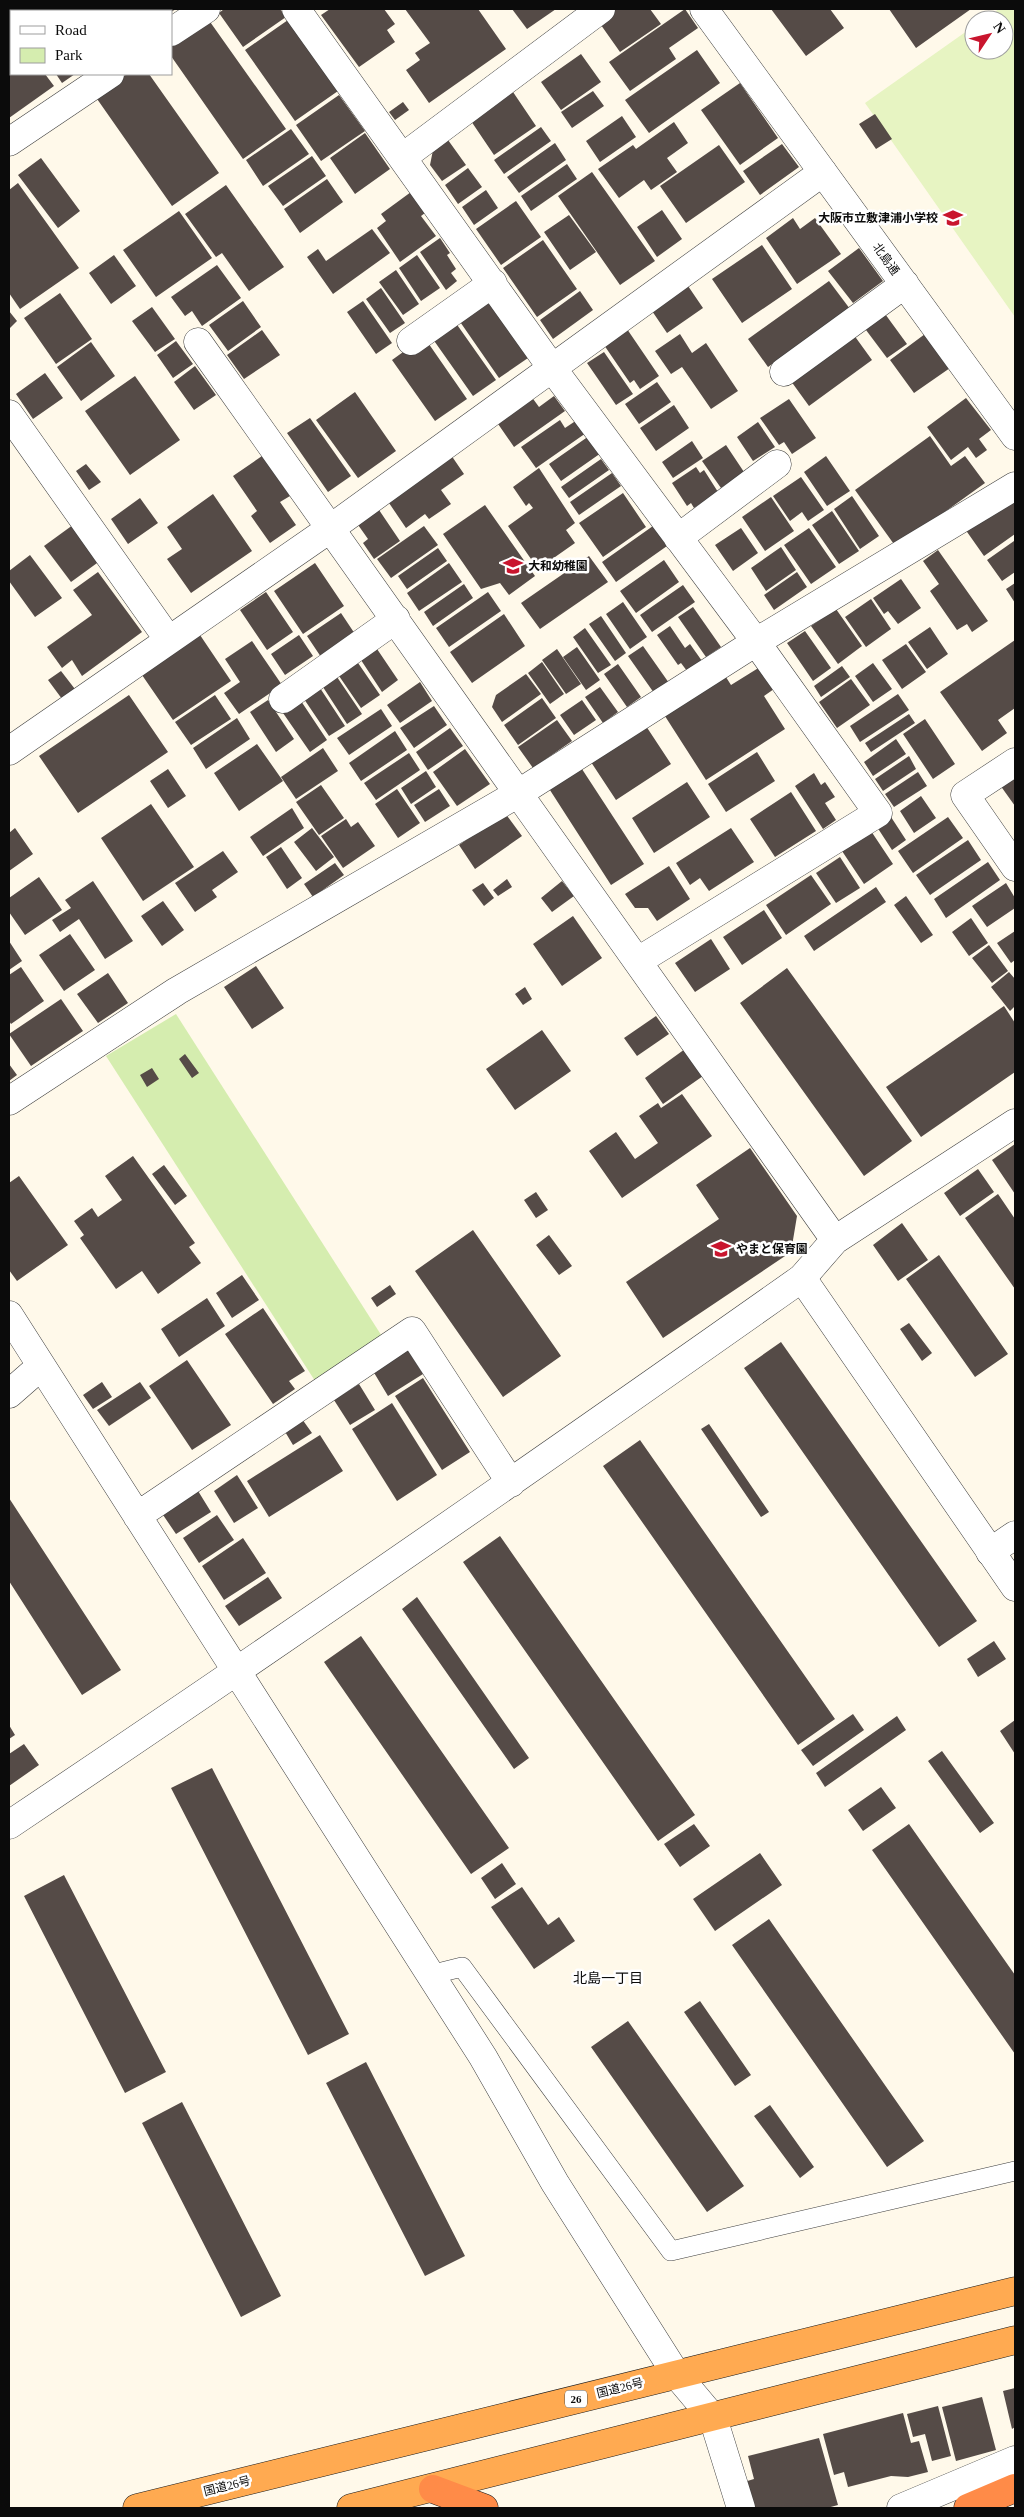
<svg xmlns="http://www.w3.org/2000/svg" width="1024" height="2517" viewBox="0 0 1024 2517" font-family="'Times New Roman','Noto Sans JP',serif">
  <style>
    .green { fill: #d5edaf }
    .pitch { fill: #e7f4c2 }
    .building { fill: #554b47 }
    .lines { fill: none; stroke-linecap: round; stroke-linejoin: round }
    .service-casing { stroke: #3e3e3e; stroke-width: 20 }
    .minor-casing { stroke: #3e3e3e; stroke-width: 29 }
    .tertiary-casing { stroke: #3e3e3e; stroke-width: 29 }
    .trunk-casing { stroke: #1c1c1c; stroke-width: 29 }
    .motorway-casing { stroke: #1c1c1c; stroke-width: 29 }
    .service { stroke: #fff; stroke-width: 19 }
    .minor { stroke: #fff; stroke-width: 28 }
    .tertiary { stroke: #fff; stroke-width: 28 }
    .trunk { stroke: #ffaa51; stroke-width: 28 }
    .motorway { stroke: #ff8b48; stroke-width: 28 }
    .labels { text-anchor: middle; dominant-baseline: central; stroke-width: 5; stroke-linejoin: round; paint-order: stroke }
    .shield { fill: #fff; stroke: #545454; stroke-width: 1 }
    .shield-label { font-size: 11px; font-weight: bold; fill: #0b0b0b }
    .poi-label { font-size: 12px; font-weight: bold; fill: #0b0b0b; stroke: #fff; text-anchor: start }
    .street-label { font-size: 12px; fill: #0b0b0b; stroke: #fff }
    .neighbourhood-label { font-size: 14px; fill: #0b0b0b; stroke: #fff }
  </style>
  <rect width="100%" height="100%" fill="#fff9ea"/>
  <path class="green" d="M176,1014L385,1341L317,1384L106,1056Z"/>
  <path class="pitch" d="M999,9H1015V317L865,103L974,26V50H1004V20H983Z"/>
  <path class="building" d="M9,9H19L21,11H11V30L9,27Z
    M31,9H53L55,11H33Z
    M94,9H103L105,11H91Z
    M121,9H176L171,12L117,11Z
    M224,9H280L286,17L243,47L219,13Z
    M330,9H384L395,24L387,30L395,42L359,67L321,15Z
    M405,9H478L506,49L429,103L406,70L420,60L415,53L430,43Z
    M512,9H556L527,29Z
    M610,9H650L661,24L620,52L596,18Z
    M685,9L698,28L669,48L676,59L630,91L609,62Z
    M771,9H830L844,28L806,56Z
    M889,9H971L916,48Z
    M208,19L286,129L243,159L171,56V45Z
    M288,20L338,91L295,121L245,50Z
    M697,50L720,83L649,133L625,100Z
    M581,54L601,82L561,110L541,82Z
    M11,64V74H45L54,86L9,118V66Z
    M56,74H75L62,83Z
    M127,74H149L219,173L172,206L95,96Z
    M740,83L778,138L740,165L701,110Z
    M593,91L604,106L572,128L561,112Z
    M513,92L536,126L494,155L471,121Z
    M339,95L365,131L321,161L296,125Z
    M403,102L409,110L395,120L389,112Z
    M875,114L892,139L876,149L859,124Z
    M622,116L636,137L600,162L586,141Z
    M674,122L688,143L667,158L677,172L651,190L644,180L619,198L598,169L633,145L636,149Z
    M541,127L551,141L504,174L494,160Z
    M291,129L309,154L263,186L246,160Z
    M365,133L390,169L355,194L330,158Z
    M448,140L466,165L442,181L430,165L433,150Z
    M555,143L566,160L519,193L507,177Z
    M782,144L799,167L760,195L743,171Z
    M719,145L745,182L686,223L660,186Z
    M312,156L326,176L283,206L268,186Z
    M41,158L80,211L58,228L18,175Z
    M567,164L577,179L531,211L521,196Z
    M468,168L482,187L458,204L445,185Z
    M592,172L655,261L620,285L558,196Z
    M327,179L343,202L300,233L284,209Z
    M18,183L79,268L20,309L9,293V190Z
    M226,185L284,267L249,291L222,253L216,257L185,214Z
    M486,190L498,208L474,225L462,207Z
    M411,192L425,213L421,216L436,236L400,262L377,228L386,221L381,214Z
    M516,201L541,237L501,265L476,229Z
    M662,210L682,239L657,257L637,227Z
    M179,211L212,258L156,297L123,250Z
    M569,215L596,252L570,270L544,232Z
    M793,218L800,229L815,218L841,254L797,284L766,238Z
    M372,229L390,253L333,294L307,257L318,249L326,261Z
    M440,238L450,253L447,255L456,269L451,273L457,281L446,290L420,252Z
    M543,240L577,289L537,317L503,268Z
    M762,245L792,289L742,323L712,279Z
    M859,248L883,281L853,303L828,271Z
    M114,255L136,286L111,304L89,273Z
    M417,255L440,288L421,301L399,268Z
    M217,265L241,298L202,326L192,311L185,316L171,297Z
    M396,270L419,304L403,315L379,282Z
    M829,281L850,309L768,367L748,339Z
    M686,283L703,308L667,333L650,308Z
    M381,288L405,323L390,333L366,299Z
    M580,291L593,310L553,339L540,320Z
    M60,293L92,339L56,364L24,318Z
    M485,296L528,358L499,378L456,316Z
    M243,301L261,327L228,351L209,325Z
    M363,301L392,343L376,354L347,312Z
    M152,307L175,339L155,352L132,321Z
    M880,307L907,344L887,358L860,322Z
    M9,311L17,321L9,329Z
    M453,319L496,380L473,396L430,335Z
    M627,329L659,376L640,389L634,380L630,383L604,345Z
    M262,330L280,355L244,379L227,355Z
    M851,331L872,360L809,406L788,377Z
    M680,334L692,353L706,343L738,391L711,409L682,367L671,374L655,351Z
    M925,334L950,368L914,393L890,360Z
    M424,337L467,399L435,421L392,360Z
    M176,341L193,364L173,378L157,355Z
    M91,342L115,376L81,401L57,367Z
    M604,352L633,394L616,405L587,363Z
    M195,366L216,395L194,410L174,382Z
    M45,373L63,398L33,419L16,394Z
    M135,376L180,440L130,475L85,411Z
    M657,382L671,402L639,424L625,404Z
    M355,392L396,451L358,478L316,420Z
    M531,396L539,407L554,396L565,411L514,447L496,421Z
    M966,398L991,430L979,439L987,450L976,458L968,447L951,460L927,427Z
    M789,399L816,438L792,454L784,442L779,445L760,418Z
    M674,405L689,428L656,451L640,428Z
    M310,418L351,476L328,492L287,433Z
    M560,420L565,428L577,420L586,433L536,468L521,447Z
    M758,422L775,447L753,461L737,437Z
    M589,436L601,453L561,481L549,464Z
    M930,436L951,466L965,456L985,483L896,547L855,490Z
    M692,441L703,458L673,478L662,462Z
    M726,445L744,472L721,488L702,461Z
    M451,455L464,474L441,490L451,504L429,519L425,514L406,528L387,500Z
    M262,456L290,496L280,502L296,525L270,543L251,516L257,511L233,476Z
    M826,456L850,491L827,506L804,472Z
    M601,459L609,470L569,498L561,487Z
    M86,464L101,482L89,490L76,471Z
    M696,467L700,473L704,470L718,492L694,508L691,503L687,506L672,483Z
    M539,468L575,523L566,530L575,543L538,569L508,526L533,508L529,503L526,506L513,487Z
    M612,473L621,486L579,515L570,502Z
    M801,477L824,510L808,521L802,512L790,521L773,496Z
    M623,493L646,527L603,557L579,523Z
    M213,494L252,551L191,593L167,559L182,549L167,527Z
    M1015,494V534L984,556L965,529Z
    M852,496L879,536L860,549L834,509Z
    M771,497L794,531L765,551L742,517Z
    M140,498L158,523L128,544L111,519Z
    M485,505L535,576L509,595L500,583L481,589L443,534Z
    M377,507L400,541L374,559L363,543L368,539L356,522Z
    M832,511L859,551L839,564L812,525Z
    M77,522L104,558L71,582L44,546Z
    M424,526L438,545L391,578L377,559Z
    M653,526L667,546L616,582L602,562Z
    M741,528L758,553L733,571L715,545Z
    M809,528L836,567L811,584L784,545Z
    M1014,541L1015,572L1002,581L987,560Z
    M781,547L796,570L766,591L751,568Z
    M438,548L447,561L407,589L398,576Z
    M938,550L988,621L972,632L967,624L957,630L930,591L939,584L923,561Z
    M30,555L62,598L35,617L9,581V571Z
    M589,556L608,582L540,629L521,603Z
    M664,560L679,582L636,613L620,591Z
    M315,563L344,606L303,634L274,591Z
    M449,563L462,582L419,611L407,593Z
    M98,572L142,632L82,676L72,660L62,668L47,647L92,615L73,590Z
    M797,572L807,587L774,610L764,595Z
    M901,579L921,608L898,624L888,611L884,614L873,598Z
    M1015,583V603L1006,589Z
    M464,584L473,598L433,626L424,612Z
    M683,585L695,602L652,632L640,615Z
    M266,592L293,632L267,650L240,610Z
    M488,592L501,611L449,647L436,628Z
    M871,599L891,629L866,647L845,617Z
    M623,602L647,637L630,649L606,614Z
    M693,607L721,647L706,657L678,617Z
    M836,609L862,646L838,664L811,626Z
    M341,613L357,637L323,660L307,636Z
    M504,614L525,646L472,683L450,652Z
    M601,616L626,653L615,661L589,624Z
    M670,626L685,648L690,644L702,661L687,671L681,663L678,665L657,635Z
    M930,627L948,654L927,669L908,642Z
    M585,628L611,665L598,673L573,637Z
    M805,631L831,668L813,681L787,643Z
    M200,635L231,681L173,720L142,675Z
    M299,635L313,656L285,675L271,654Z
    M1015,640V708L998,720L1007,733L982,751L940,692Z
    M252,641L282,685L239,714L224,693L240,682L225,659Z
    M906,644L926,672L902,689L882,660Z
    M375,646L398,680L382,692L359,657Z
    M643,646L669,683L654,693L628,656Z
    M577,647L600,680L586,690L563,657Z
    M557,649L581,684L566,694L542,660Z
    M356,660L380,695L361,708L337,673Z
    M542,662L564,694L550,704L528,673Z
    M873,663L892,689L873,702L855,676Z
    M618,664L641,697L627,707L604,674Z
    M842,666L850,677L821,697L814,686Z
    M760,667L774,689L764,696L785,729L706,780L663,713L724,674L731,685Z
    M61,671L78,693L65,703L48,680Z
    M335,674L362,714L347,724L321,684Z
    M526,674L541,694L502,722L492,707L496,695Z
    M851,679L870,705L837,728L819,702Z
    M420,682L432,701L400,723L387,705Z
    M600,687L618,712L603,723L585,697Z
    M320,688L345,726L329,736L304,699Z
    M898,694L909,710L860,742L850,726Z
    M129,695L168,752L78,813L39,756Z
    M215,695L231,719L191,745L175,722Z
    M542,698L556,718L518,745L504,725Z
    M268,700L294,739L276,752L250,712Z
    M582,700L596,720L574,735L560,715Z
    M301,701L327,740L310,752L283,713Z
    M434,706L447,725L414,748L400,728Z
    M381,709L392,726L349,755L337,738Z
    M909,714L915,723L871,752L865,743Z
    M237,718L250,739L206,769L193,748Z
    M925,719L955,764L933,779L903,734Z
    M557,720L572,741L533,768L518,747Z
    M644,723L671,764L616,800L589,759Z
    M450,728L463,746L428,770L416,752Z
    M395,731L407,750L361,781L349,763Z
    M896,739L906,754L873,776L864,762Z
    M257,744L283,781L239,811L214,773Z
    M323,748L338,771L296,799L281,777Z
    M465,749L490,784L457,806L433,772Z
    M757,752L775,781L726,812L708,784Z
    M409,753L420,770L376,800L364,783Z
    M909,756L916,769L883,791L875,779Z
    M580,766L644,864L611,885L548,787Z
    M168,769L186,796L168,808L150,781Z
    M426,771L436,787L411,804L401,788Z
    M918,772L927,786L894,807L885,794Z
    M814,773L821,785L825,782L835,797L825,803L836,820L823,829L795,786Z
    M1015,774V806L1000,785Z
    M687,782L710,817L654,853L632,818Z
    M321,785L344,818L319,835L296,802Z
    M397,789L420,823L398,838L375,804Z
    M439,789L450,806L425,822L414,805Z
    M791,792L816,831L775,857L750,819Z
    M921,796L936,818L914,833L900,811Z
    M151,804L194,867L143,901L101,838Z
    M292,808L304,828L263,856L250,837Z
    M505,813L522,836L475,869L459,845Z
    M891,817L906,840L892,850L877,827Z
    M948,817L963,838L913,873L898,851Z
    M346,819L351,827L358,822L375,846L343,868L321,836Z
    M15,828L33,854L9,871V833Z
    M312,828L334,857L316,871L294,842Z
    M731,828L754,862L709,891L700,878L690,885L676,863Z
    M869,828L893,864L864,884L840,848Z
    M968,840L981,860L930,895L916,875Z
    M281,847L302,878L287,889L266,857Z
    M223,851L238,872L212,890L217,897L195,912L175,883Z
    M840,857L860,888L836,903L816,873Z
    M988,862L1000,880L946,918L934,899Z
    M335,863L344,875L313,897L304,884Z
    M669,866L690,899L657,921L648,908H635L625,894Z
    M811,875L831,904L786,935L766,905Z
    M39,877L62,910L25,935L9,912V898Z
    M507,879L512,887L498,896L493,890Z
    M93,881L133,941L105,959L79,919L60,932L52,920L71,908L65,900Z
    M562,881L574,896L552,912L541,898Z
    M483,883L494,898L484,906L472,890Z
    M1006,883L1015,898V908L987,927L972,906Z
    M876,887L886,902L814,951L804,936Z
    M906,896L933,935L921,943L894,905Z
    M163,901L184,930L162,946L141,916Z
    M764,910L782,938L742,965L723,937Z
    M573,916L602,958L562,986L533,944Z
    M971,918L988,943L969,956L952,932Z
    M1015,931V960L1011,963L997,943Z
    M70,934L95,970L64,991L39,955Z
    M711,939L730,969L695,992L675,963Z
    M9,941L22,961L9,970Z
    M989,945L1008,971L992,983L972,958Z
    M256,966L284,1008L252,1029L224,987Z
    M21,967L44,1001L11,1024L9,1021V975Z
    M787,968L912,1141L864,1176L740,1003Z
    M1009,972L1015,979V1006L1010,1011L991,987Z
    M108,973L128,1003L98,1023L77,994Z
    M525,987L532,999L523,1005L515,994Z
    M61,999L83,1031L31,1066L9,1034Z
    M1004,1006L1015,1023V1072L921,1137L886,1087Z
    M656,1016L669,1034L637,1056L624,1038Z
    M542,1030L571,1071L515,1110L486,1069Z
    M685,1049L703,1076L663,1104L645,1078Z
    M185,1054L199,1073L192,1078L179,1059Z
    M9,1064L17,1075L9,1081Z
    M152,1068L159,1079L147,1087L140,1075Z
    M682,1094L712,1136L622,1198L589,1151L616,1132L635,1159L658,1143L639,1116L658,1103L661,1108Z
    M1015,1144V1194L992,1160Z
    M750,1148L797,1216L791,1252L663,1338L626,1282L719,1219L696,1185Z
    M133,1156L195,1243L189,1247L201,1263L158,1294L142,1271L116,1289L80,1238L84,1235L74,1221L92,1208L98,1217L122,1200L105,1176Z
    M164,1165L187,1196L175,1205L152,1174Z
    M978,1169L994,1192L960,1216L944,1193Z
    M19,1176L68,1245L17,1281L9,1270V1183Z
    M536,1192L548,1210L536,1218L524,1200Z
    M998,1194L1015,1219V1289L965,1218Z
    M902,1223L928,1260L898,1281L873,1245Z
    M473,1230L561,1356L503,1397L415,1271Z
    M549,1235L572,1266L559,1275L536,1245Z
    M939,1255L1008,1354L975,1377L906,1279Z
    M242,1275L259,1300L232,1318L216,1293Z
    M390,1285L396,1294L377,1307L371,1298Z
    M207,1298L225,1326L179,1357L161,1329Z
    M263,1308L305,1371L289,1381L295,1389L273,1404L225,1334Z
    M909,1323L932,1353L922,1361L900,1329Z
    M781,1342L977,1621L939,1647L744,1368Z
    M407,1349L423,1374L388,1396L373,1371Z
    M187,1360L231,1425L192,1450L149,1386Z
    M423,1378L470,1452L442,1470L395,1396Z
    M102,1382L112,1397L93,1409L83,1395Z
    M140,1382L151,1398L109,1426L97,1410Z
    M359,1384L375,1410L350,1425L334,1400Z
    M392,1403L437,1475L397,1501L352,1429Z
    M302,1419L312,1433L293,1445L284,1430Z
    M709,1424L769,1512L761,1517L701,1429Z
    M320,1435L343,1471L269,1517L247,1481Z
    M640,1440L835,1719L798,1745L603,1466Z
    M237,1475L258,1508L234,1523L214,1491Z
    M195,1486L211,1512L176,1534L159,1509Z
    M9,1498L121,1670L82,1695L9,1581Z
    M217,1515L234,1540L199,1563L183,1538Z
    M500,1536L695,1815L658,1841L463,1562Z
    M243,1538L266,1573L224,1600L202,1566Z
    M268,1577L282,1598L239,1626L225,1606Z
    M417,1597L529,1758L514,1769L402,1609Z
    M361,1636L509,1848L471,1874L324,1662Z
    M994,1641L1006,1659L978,1677L967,1659Z
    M853,1714L864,1730L813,1766L801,1750Z
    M897,1716L906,1730L825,1787L816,1773Z
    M1015,1720V1754L1000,1731Z
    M9,1725L15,1735L9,1739Z
    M24,1744L39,1765L9,1786V1754Z
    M942,1751L994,1823L980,1833L928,1761Z
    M212,1768L349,2034L308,2055L171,1788Z
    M881,1787L896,1808L863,1831L848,1810Z
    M694,1824L710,1846L680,1867L664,1844Z
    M909,1824L1015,1975V2054L872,1850Z
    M760,1853L782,1885L715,1931L693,1899Z
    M502,1863L516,1884L495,1899L481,1878Z
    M64,1875L166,2072L125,2093L24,1896Z
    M522,1887L548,1925L559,1917L575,1941L534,1969L491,1907Z
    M769,1919L924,2141L887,2167L732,1945Z
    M700,2001L751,2075L735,2086L684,2012Z
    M628,2021L744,2186L707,2212L591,2047Z
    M366,2062L465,2256L425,2276L326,2083Z
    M182,2102L281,2296L241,2317L142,2123Z
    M770,2105L814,2167L800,2178L754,2116Z
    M1015,2388V2427L1012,2429L1003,2391Z
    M982,2397L996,2450L956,2461L942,2407Z
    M938,2406L951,2456L932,2461L925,2434L913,2437L907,2414Z
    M903,2413L911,2443L919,2441L928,2472L908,2477L891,2476L848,2487L844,2472L834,2475L823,2434Z
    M819,2438L838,2505L827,2508H751L744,2482L754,2479L748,2456Z"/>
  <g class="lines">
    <defs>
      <path id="service" d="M430,1975L462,1967L671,2251L1015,2171"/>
      <path id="minor" d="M296,9L552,368L756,642L878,813L638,961
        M704,9L1015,436
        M171,32L206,9
        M9,142L110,74
        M403,157L601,9
        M411,341L493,283
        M198,342L835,1240
        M784,372L905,284
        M9,414L168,639
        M678,538L777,464
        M283,699L396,619
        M9,751L331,528L823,172
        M1015,762L965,795L1015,867
        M9,1101L177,991L519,793L756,642L1015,486
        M9,1315L483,2057L555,2183L676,2374L713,2418L741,2508
        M9,1394L41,1366
        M137,1516L412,1331L511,1483
        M990,1552L1015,1535
        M9,1825C276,1646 540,1463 802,1278L835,1240L1015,1123
        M901,2508L1015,2460"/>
      <path id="tertiary" d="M802,1278L1015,1587"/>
      <path id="trunk" d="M137,2508L1015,2291
        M351,2508L1015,2340"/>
      <path id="motorway" d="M433,2489L484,2508
        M968,2508L1015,2488"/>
    </defs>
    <use href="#service" class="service-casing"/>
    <use href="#minor" class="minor-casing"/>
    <use href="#tertiary" class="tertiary-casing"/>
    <use href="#trunk" class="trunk-casing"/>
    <use href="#motorway" class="motorway-casing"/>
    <use href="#service" class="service"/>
    <use href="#minor" class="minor"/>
    <use href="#tertiary" class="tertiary"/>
    <use href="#trunk" class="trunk"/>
    <use href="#motorway" class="motorway"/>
  </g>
  <defs>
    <symbol id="school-bare" viewBox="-9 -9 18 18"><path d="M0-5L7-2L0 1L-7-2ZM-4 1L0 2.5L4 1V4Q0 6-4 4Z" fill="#c9152e" stroke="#fff" stroke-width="2.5" paint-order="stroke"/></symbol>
  </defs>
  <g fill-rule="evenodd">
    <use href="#school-bare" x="939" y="204" width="28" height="28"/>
    <use href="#school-bare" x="499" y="552" width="28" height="28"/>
    <use href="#school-bare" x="707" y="1235" width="28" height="28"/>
  </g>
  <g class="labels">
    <rect class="shield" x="565" y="2390.5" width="22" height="17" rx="4"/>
    <g class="shield-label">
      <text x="576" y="2399">26</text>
    </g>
    <g class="poi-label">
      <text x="938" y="218" text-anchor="end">大阪市立敷津浦小学校</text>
      <text x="528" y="566">大和幼稚園</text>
      <text x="736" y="1249">やまと保育園</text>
    </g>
    <g class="street-label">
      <text transform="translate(886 259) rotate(54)">北島通</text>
      <text transform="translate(620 2388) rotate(-14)">国道26号</text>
      <text transform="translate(227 2486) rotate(-14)">国道26号</text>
    </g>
    <g class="neighbourhood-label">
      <text x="608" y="1978">北島一丁目</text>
    </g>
  </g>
  <rect width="1024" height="2517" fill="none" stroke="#0b0b0b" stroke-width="20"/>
  <rect x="10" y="10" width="162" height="65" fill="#ffffff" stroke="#9d9d9d"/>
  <rect x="20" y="26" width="25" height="8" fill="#ffffff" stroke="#9d9d9d"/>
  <text x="55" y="35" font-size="15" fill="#0b0b0b">Road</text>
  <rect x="20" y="48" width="25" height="15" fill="#d5edaf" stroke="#9d9d9d"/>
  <text x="55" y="60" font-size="15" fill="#0b0b0b">Park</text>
  <g transform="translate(989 35) rotate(55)"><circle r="24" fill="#ffffff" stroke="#9d9d9d"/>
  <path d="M0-4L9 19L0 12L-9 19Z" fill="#c9152e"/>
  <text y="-8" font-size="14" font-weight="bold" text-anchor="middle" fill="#0b0b0b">N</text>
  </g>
</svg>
